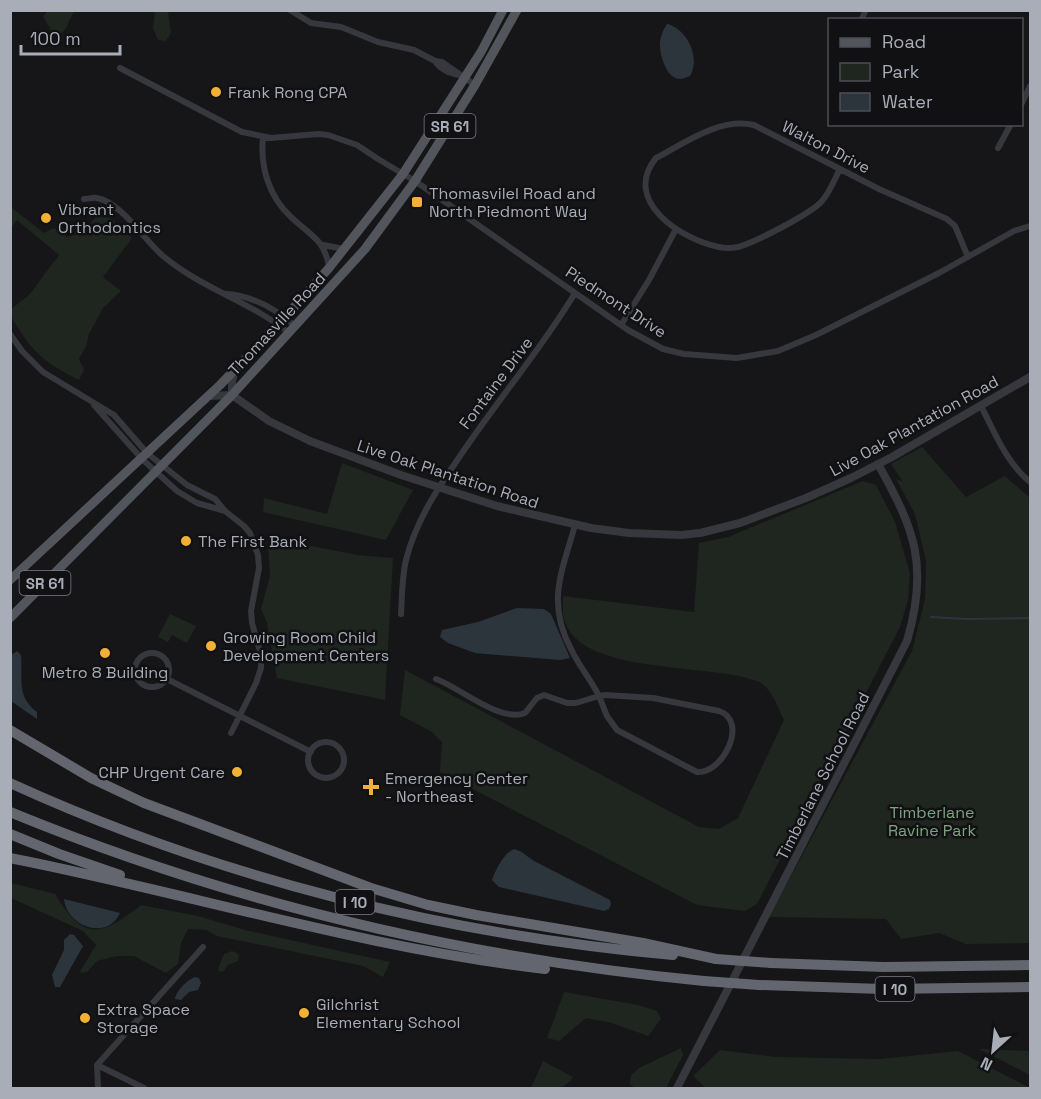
<svg xmlns="http://www.w3.org/2000/svg" width="1041" height="1099" viewBox="0 0 1041 1099" font-family="'Space Grotesk',sans-serif">
  <style>
    .green { fill: #1e261f }
    .water { fill: #2c353c }
    .lines { fill: none; stroke-linecap: round; stroke-linejoin: round }
    .stream { stroke: #2c353c; stroke-width: 2 }
    .minor { stroke: #37383d; stroke-width: 6 }
    .tertiary { stroke: #37383d; stroke-width: 8 }
    .primary { stroke: #53555c; stroke-width: 9 }
    .motorway { stroke: #63666e; stroke-width: 10 }
    .motorway-bridge { stroke: #63666e; stroke-width: 10 }
    .poi-dot { fill: #f2b134; stroke: #111113; stroke-width: 2 }
    .labels { text-anchor: middle; dominant-baseline: central; stroke-width: 5; stroke-linejoin: round; paint-order: stroke }
    .shield { fill: #111113; stroke: #7b7e86; stroke-width: 1.5 }
    .shield-label { font-size: 15px; font-weight: bold; fill: #a8adb8 }
    .poi-label { font-size: 16px; fill: #a8adb8; stroke: #111113; text-anchor: start }
    .street-label { font-size: 16px; fill: #a8adb8; stroke: #111113 }
    .park-label { font-size: 16px; fill: #7fa381; stroke: #111113 }
  </style>
  <rect width="100%" height="100%" fill="#161618"/>
  <path class="green" d="M47,11H74L66,28L59,36L51,30L43,17Z
    M155,11H168L171,33L166,41L158,40L153,28Z
    M11,207L44,233L54,228L67,237L81,233L99,214L112,219L132,238L103,277L121,291L103,308L89,334L86,346L79,359L84,370L79,380C50,365 38,358 20,331C15,323 10,318 11,309L29,295L59,255L17,220L11,228Z
    M922,447L966,497L1005,476L1030,498V943L966,944L939,933L901,939L886,919L769,917L912,651L925,599L926,561L915,514L896,479L903,482L891,464Z
    M342,463L413,490L386,540L263,512L264,498L327,514Z
    M863,481L876,485L895,522L910,573L908,600L900,627L757,904L745,911L697,905L440,772L442,742L432,732L400,715L405,670L699,827L719,829L738,818L784,720C778,708 772,688 759,682C714,662 579,677 564,619C562,612 563,603 563,596L694,612L699,543L728,537Z
    M271,538L357,555L393,558L385,700L277,678L267,623L261,609L270,576L268,546Z
    M170,614L196,626L187,643L172,635L168,642L158,637Z
    M11,883L55,894C84,942 100,937 141,905L198,916L245,930L390,962L383,977L363,966L217,936L206,930L188,929L181,943L178,964L166,973L134,956H117L97,961L87,972L79,973L96,945L83,931L11,898Z
    M232,951L239,954L238,961L228,965L224,971L220,972L218,969L224,954Z
    M564,992L638,1005L657,1011L661,1019L648,1036L612,1023L586,1018L559,1041L547,1038Z
    M681,1048L683,1055L666,1088H636L630,1085L631,1075L639,1068Z
    M979,1049L1030,1051V1075Z
    M720,1050L776,1057L880,1059L958,1051L1030,1088H706L693,1076Z
    M543,1061L573,1077C562,1093 549,1089 531,1088Z"/>
  <path class="water" d="M667,24C687,29 701,57 690,76C686,77 683,79 680,79C666,79 659,53 660,42C661,35 663,30 667,24Z
    M517,608L544,609L551,614L570,658L560,660L475,653L448,643L440,637L442,630L478,622Z
    M17,651L21,655C23,680 16,696 37,712V719L11,701V655Z
    M514,849L520,851L534,861L610,900L611,904L609,909L604,911L499,887L492,880C496,869 504,853 514,849Z
    M64,899L120,913C107,941 67,927 64,899Z
    M70,934L74,935L83,946L60,987H55L52,975L64,950V940Z
    M195,977L199,978L201,983L198,990L189,992L181,1000L175,999C176,991 187,980 195,977Z"/>
  <g class="lines">
    <path class="stream" d="M931,617L967,619L1030,618"/>
    <path class="minor" d="M290,10L311,23L341,27L378,42L414,50L435,61L442,62L475,85
      M861,20L866,10
      M435,61C441,70 449,73 459,75
      M120,68L242,132L271,138L318,134L328,135L357,145L378,159L415,181L628,330L663,349L684,354L737,358L778,351L816,335L939,273L1014,231L1030,226
      M1022,103L1030,86
      M263,137C260,167 269,197 291,217C310,235 325,240 329,267
      M998,148L1011,124
      M840,169C834,180 830,192 822,201C812,213 754,243 738,247C733,248 724,248 719,247C682,240 621,201 656,158C685,143 720,117 754,125L879,189L947,219L955,226L968,257
      M84,199C88,199 93,197 97,198C122,203 144,240 163,256C201,288 251,302 289,333
      M323,245L344,249
      M227,294C253,296 276,309 295,326
      M621,325L649,280L676,229
      M10,334L22,351L43,372L114,415L147,453L187,485L215,499L225,511L244,526L250,533L258,555L259,568L251,611L252,623L261,655V668L256,683L231,733
      M94,405L142,459L177,491L197,503L225,511
      M981,406C995,433 1006,462 1030,482
      M401,614C402,596 402,577 406,560C415,524 435,492 456,462C494,404 539,353 575,293
      M135 670a17 17 0 1 1 34 0a17 17 0 1 1-34 0Z
      M167,679L311,752
      M436,679C459,687 500,723 525,713L537,698L544,695L567,703H576L599,696C591,680 579,666 571,649C546,602 562,572 575,525
      M606,695L653,698L719,711C749,721 723,774 697,772L617,730L607,716L599,696Z
      M308 760a18 18 0 1 1 36 0a18 18 0 1 1-36 0Z
      M97,1065L144,1088
      M98,1088L97,1065L203,947"/>
    <path class="tertiary" d="M232,395V381L235,370
      M209,396L232,395L269,421L310,441L401,475L497,506L591,528L629,533L681,535L700,533L740,523L806,498L851,478L892,457L1030,377
      M677,1088L907,641C929,566 915,530 878,464"/>
    <path class="primary" d="M10,580L220,385L279,324L329,268L403,174L481,52L503,10
      M10,618L232,395L365,249L415,181L475,85L517,10"/>
    <path class="motorway" d="M10,730L91,778L144,803L371,888L428,905L476,915L643,943L716,959
      M10,783C218,878 446,935 673,955
      M10,812C234,904 463,958 704,981
      M10,834L59,854L120,875
      M10,858C188,893 364,948 545,969
      M771,963L884,967L1030,965
      M759,985L882,989L1030,987"/>
    <path class="motorway-bridge" d="M716,959L771,963
      M704,981L759,985"/>
  </g>
  <g class="poi-dot">
    <circle cx="216" cy="92" r="6"/>
    <rect x="411" y="196" width="12" height="12" rx="3"/>
    <circle cx="46" cy="218" r="6"/>
    <circle cx="186" cy="541" r="6"/>
    <circle cx="211" cy="646" r="6"/>
    <circle cx="105" cy="653" r="6"/>
    <circle cx="237" cy="772" r="6"/>
    <path d="M368 778h6v6h6v6h-6v6h-6v-6h-6v-6h6z"/>
    <circle cx="304" cy="1013" r="6"/>
    <circle cx="85" cy="1018" r="6"/>
  </g>
  <g class="labels">
    <g class="shield">
      <rect x="424.5" y="114" width="51" height="24" rx="4.5"/>
      <rect x="19.5" y="571" width="51" height="24" rx="4.5"/>
      <rect x="335.5" y="890" width="39" height="24" rx="4.5"/>
      <rect x="875.5" y="977" width="39" height="24" rx="4.5"/>
    </g>
    <g class="shield-label">
      <text x="450" y="126">SR 61</text>
      <text x="45" y="583">SR 61</text>
      <text x="355" y="902">I 10</text>
      <text x="895" y="989">I 10</text>
    </g>
    <g class="poi-label">
      <text x="228" y="92">Frank Rong CPA</text>
      <text x="429" y="193">Thomasvilel Road and<tspan x="429" dy="18">North Piedmont Way</tspan></text>
      <text x="58" y="209">Vibrant<tspan x="58" dy="18">Orthodontics</tspan></text>
      <text x="198" y="541">The First Bank</text>
      <text x="223" y="637">Growing Room Child<tspan x="223" dy="18">Development Centers</tspan></text>
      <text x="105" y="672" text-anchor="middle">Metro 8 Building</text>
      <text x="225" y="772" text-anchor="end">CHP Urgent Care</text>
      <text x="385" y="778">Emergency Center<tspan x="385" dy="18">- Northeast</tspan></text>
      <text x="316" y="1004">Gilchrist<tspan x="316" dy="18">Elementary School</tspan></text>
      <text x="97" y="1009">Extra Space<tspan x="97" dy="18">Storage</tspan></text>
    </g>
    <g class="street-label">
      <text transform="translate(826 147) rotate(27)">Walton Drive</text>
      <text transform="translate(616 302) rotate(33)">Piedmont Drive</text>
      <text transform="translate(277 324) rotate(-47)">Thomasville Road</text>
      <text transform="translate(496 383) rotate(-53)">Fontaine Drive</text>
      <text transform="translate(914 426) rotate(-29)">Live Oak Plantation Road</text>
      <text transform="translate(448 474) rotate(18)">Live Oak Plantation Road</text>
      <text transform="translate(823 776) rotate(-63)">Timberlane School Road</text>
    </g>
    <g class="park-label">
      <text x="932" y="812">Timberlane<tspan x="932" dy="18">Ravine Park</tspan></text>
    </g>
  </g>
  <rect width="1041" height="1099" fill="none" stroke="#a8adb8" stroke-width="24"/>
  <rect x="828" y="18" width="195" height="108" fill="#111113" stroke="#4d4f55" stroke-width="1.5"/>
  <rect x="840" y="38" width="30" height="9" fill="#53555c" stroke="#4d4f55" stroke-width="1.5"/>
  <text x="882" y="48" font-size="18" fill="#a8adb8">Road</text>
  <rect x="840" y="63" width="30" height="18" fill="#1e261f" stroke="#4d4f55" stroke-width="1.5"/>
  <text x="882" y="78" font-size="18" fill="#a8adb8">Park</text>
  <rect x="840" y="93" width="30" height="18" fill="#2c353c" stroke="#4d4f55" stroke-width="1.5"/>
  <text x="882" y="108" font-size="18" fill="#a8adb8">Water</text>
  <g transform="translate(993 1051) rotate(207)" stroke="#111113" stroke-width="4.5" paint-order="stroke">
  <path d="M0-4.5L10 22L0 15L-10 22Z" fill="#a8adb8"/>
  <text y="-9" font-size="16" font-weight="bold" text-anchor="middle" fill="#a8adb8">N</text>
  </g>
  <path d="M21 45v9h99v-9" fill="none" stroke="#a8adb8" stroke-width="3"/>
  <text x="30" y="45" font-size="18" fill="#a8adb8" stroke="#111113" stroke-width="4.5" paint-order="stroke">100 m</text>
</svg>
